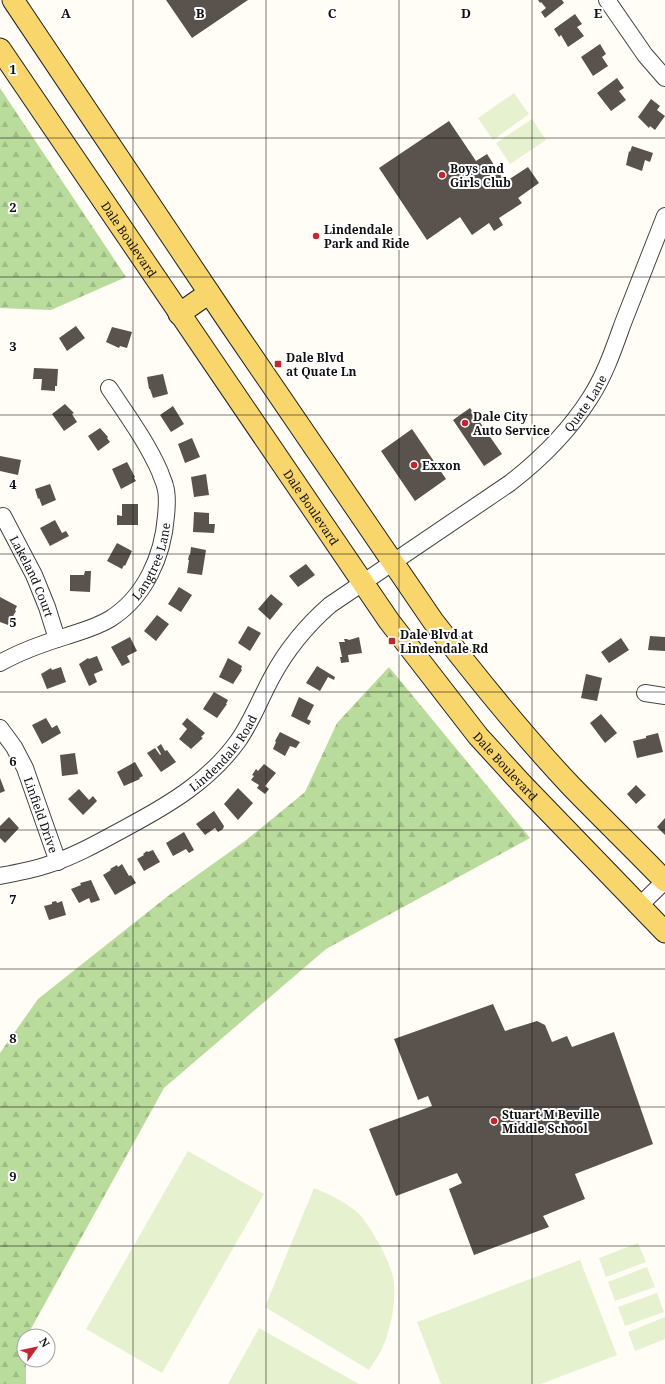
<svg xmlns="http://www.w3.org/2000/svg" width="665" height="1384" viewBox="0 0 665 1384" font-family="'Noto Serif',serif">
  <style>
    .forest { fill: url(#forest-firs) }
    .pitch { fill: #e6f2cf }
    .building { fill: #5a524d }
    .lines { fill: none; stroke-linecap: round; stroke-linejoin: round }
    .minor-casing { stroke: #444; stroke-width: 18 }
    .major-casing { stroke: #222; stroke-width: 23 }
    .minor { stroke: #fff; stroke-width: 16 }
    .major { stroke: #f9d66b; stroke-width: 21 }
    .grid { fill: none; stroke: #111; stroke-width: 1; stroke-opacity: 0.55 }
    .poi-dot { fill: #c4262e; stroke: #fff; stroke-width: 1.5 }
    .labels { text-anchor: middle; dominant-baseline: central; stroke-width: 4; stroke-linejoin: round; paint-order: stroke }
    .poi-label { font-size: 12px; font-weight: bold; fill: #111; stroke: #fff; text-anchor: start }
    .street-label { font-size: 12px; fill: #111; stroke: #fff }
    .grid-label { font-size: 13px; text-anchor: middle; font-weight: bold; fill: #111; stroke: #fff; stroke-width: 4; stroke-linejoin: round; paint-order: stroke }
  </style>
  <defs>
    <pattern id="forest-firs" width="22" height="20" patternUnits="userSpaceOnUse"><rect width="22" height="20" fill="#b9dc9c"/><path d="M5 1l3.5 6h-7zM16 11l3.5 6h-7z" fill="#9ebc85"/></pattern>
  </defs>
  <rect width="100%" height="100%" fill="#fffdf5"/>
  <path class="forest" d="M0,88L126,277L51,310L0,308Z
    M389,667L530,838L326,949L164,1088L27,1336H24V1360H26V1384H0V1053L38,999L168,896L245,841L305,792L337,723Z"/>
  <path class="pitch" d="M514,93L529,114L493,140L478,118Z
    M532,119L546,140L510,164L496,143Z
    M188,1151L264,1194L162,1373L86,1329Z
    M314,1188C329,1194 350,1204 361,1216C373,1231 393,1265 394,1284C396,1303 391,1326 384,1344C381,1353 374,1362 369,1370L265,1307Z
    M638,1243L646,1262L606,1277L599,1258Z
    M580,1260L617,1355L541,1384H441L417,1322Z
    M647,1267L655,1287L615,1301L608,1282Z
    M657,1293L664,1312L625,1326L618,1307Z
    M665,1317V1339L635,1351L628,1332Z
    M259,1328L359,1384H228Z"/>
  <path class="building" d="M166,0H248L192,38Z
    M538,0H562L564,3L545,18L541,12L546,8L541,2L540,3Z
    M575,14L582,24L577,27L584,36L568,47L561,35L559,37L554,29Z
    M600,44L606,54L602,57L608,66L593,76L581,57Z
    M617,78L624,88L619,91L626,100L611,111L597,93Z
    M651,99L660,106L657,110L665,116L655,130L650,126L649,128L638,117Z
    M449,121L476,161L487,154L505,182L528,167L539,183L518,198L522,203L499,218L503,225L494,231L489,223L472,235L460,217L427,240L379,168Z
    M632,146L653,153L650,162L645,160L642,171L626,165L629,151L630,152Z
    M76,326L85,338L67,351L59,338Z
    M112,327L132,332L127,348L120,346L119,348L106,342Z
    M34,368L58,369L57,386H55V391L41,390L42,379H33Z
    M163,374L168,394L153,398L150,389H149L147,377Z
    M65,404L74,413L72,414L77,422L64,431L52,414Z
    M173,406L184,424L171,432L160,415Z
    M470,408L502,454L484,466L453,420Z
    M100,428L108,437L107,438L110,442L98,451L88,436Z
    M412,429L446,479L415,501L381,451Z
    M192,438L200,457L185,463L178,444Z
    M0,456L21,460L18,475L0,471Z
    M127,462L135,477L134,478L136,481L121,489L112,469Z
    M206,474L209,495L194,497L191,477Z
    M50,484L56,500L42,506L39,498L38,499L35,489Z
    M122,504H138V525H117V515L122,516Z
    M194,512L209,513V524H215L214,533L193,532Z
    M55,520L62,533L66,531L69,536L50,546L40,528Z
    M117,543L132,551L125,566L124,565L122,569L107,561Z
    M191,547L206,550L202,575L187,573L189,560H188L189,555H190Z
    M306,564L315,575L298,587L289,576Z
    M85,571H91L90,592L70,591V575H84Z
    M179,587L192,595L181,612L168,604Z
    M271,594L283,604L270,620L258,609Z
    M0,597L17,606L15,610L16,611L8,625L0,622Z
    M157,615L169,624L156,641L144,631Z
    M248,626L261,633L250,651L238,643Z
    M650,636L665,637V651L648,650Z
    M130,637L137,651L127,656L130,662L122,666L111,647Z
    M359,637L362,653L348,655L349,662L341,663L340,657H342L339,642H345L344,639H347L349,640Z
    M621,638L629,650L609,663L601,652Z
    M97,656L103,670L94,674L97,682L89,686L79,664L88,658L89,659Z
    M228,658L242,666L241,669L242,670L233,684L219,677Z
    M317,666L335,677L334,680L328,677L320,691L306,683Z
    M61,667L66,682L47,689L41,674L51,668L52,670Z
    M586,674L602,678L597,701L581,698Z
    M214,692L228,700L226,704H227L217,718L203,709Z
    M299,697L314,705L307,719L311,721L309,725L291,716Z
    M601,714L617,733L605,743L590,723Z
    M46,718L52,728L57,725L61,733L42,744L32,725Z
    M187,718L205,733L201,737L203,738L191,749L179,739L187,729L182,724Z
    M280,732L300,742L296,748L290,746L285,756L273,749L276,742L275,741Z
    M658,733L663,752L637,758L633,741L646,738V736Z
    M161,744L165,751L167,750L176,762L161,772L147,753L155,748L160,755L161,754L157,747Z
    M75,753L78,774L62,776L60,755Z
    M135,762L143,776L139,778L140,779L124,786L117,772Z
    M264,764L276,773L265,786L269,789L265,794L257,788L259,785L251,780L254,776L252,775L256,769L258,771Z
    M0,778L5,791L0,793Z
    M636,785L646,795L636,804L627,794Z
    M238,788L253,803L238,820L224,804Z
    M79,789L89,800L93,796L97,801L83,815L68,799Z
    M214,811L224,826L223,829L218,832L215,828L205,835L196,824Z
    M9,817L19,828L5,843L0,838V826Z
    M665,818V835L657,827Z
    M184,832L194,850L189,853L186,849L173,856L166,843Z
    M153,850L160,862L144,871L137,859L144,855L143,854L147,851L148,852Z
    M122,864L129,876L131,875L136,883L115,895L103,875L111,870L110,869L117,865L118,867Z
    M91,880L100,900L91,903L89,898L79,903L71,889L81,885L80,883Z
    M56,901L57,903L62,901L66,915L49,920L44,906L52,904V902Z
    M493,1004L505,1031L537,1021L545,1025L552,1042L567,1036L572,1047L614,1032L653,1144L575,1174L585,1199L543,1216L549,1227L474,1255L449,1189L462,1183L457,1173L396,1196L369,1129L432,1106L428,1096L418,1100L394,1039Z"/>
  <g class="lines">
    <defs>
      <g id="minor">
        <path d="M607,0L645,55L665,78"/>
        <path id="s1" d="M3,516L34,575L47,607L57,639"/>
        <path id="s2" d="M0,663C21,651 44,643 67,636C82,631 97,627 110,619C145,597 163,556 166,516C167,506 168,495 165,486C164,481 161,476 160,472C147,442 127,415 109,388"/>
        <path d="M645,693L665,696"/>
        <path id="s3" d="M0,728L14,747L25,768L58,862"/>
        <path id="s4" d="M0,876C16,873 32,870 47,865C76,856 103,840 129,826C170,804 210,780 238,741C252,721 260,699 272,677C287,649 306,626 330,605L510,483C541,459 569,431 590,398C605,375 614,348 623,323C637,287 651,251 665,216"/>
        <path d="M639,906L665,881"/>
      </g>
      <g id="major">
        <path d="M13,0L226,318L433,621C477,678 522,734 571,786C602,818 634,849 665,881"/>
        <path id="s5" d="M0,49L389,621L478,736L522,784L665,932"/>
        <path d="M179,314L209,293"/>
      </g>
    </defs>
    <use href="#minor" class="minor-casing"/>
    <use href="#major" class="major-casing"/>
    <use href="#minor" class="minor"/>
    <use href="#major" class="major"/>
  </g>
  <path class="grid" d="M133,0V1384M266,0V1384M399,0V1384M532,0V1384M0,138H665M0,277H665M0,415H665M0,554H665M0,692H665M0,830H665M0,969H665M0,1107H665M0,1246H665"/>
  <g class="poi-dot">
    <circle cx="442" cy="175" r="4"/>
    <circle cx="316" cy="236" r="4"/>
    <rect x="274" y="360" width="8" height="8" rx="2"/>
    <circle cx="465" cy="423" r="4"/>
    <circle cx="414" cy="465" r="4"/>
    <rect x="388" y="637" width="8" height="8" rx="2"/>
    <circle cx="494" cy="1121" r="4"/>
  </g>
  <g class="labels">
    <g class="poi-label">
      <text x="450" y="168">Boys and<tspan x="450" dy="14">Girls Club</tspan></text>
      <text x="324" y="229">Lindendale<tspan x="324" dy="14">Park and Ride</tspan></text>
      <text x="286" y="357">Dale Blvd<tspan x="286" dy="14">at Quate Ln</tspan></text>
      <text x="473" y="416">Dale City<tspan x="473" dy="14">Auto Service</tspan></text>
      <text x="422" y="465">Exxon</text>
      <text x="400" y="634">Dale Blvd at<tspan x="400" dy="14">Lindendale Rd</tspan></text>
      <text x="502" y="1114">Stuart M Beville<tspan x="502" dy="14">Middle School</tspan></text>
    </g>
    <g class="street-label">
      <text stroke="none"><textPath href="#s5" startOffset="230">Dale Boulevard</textPath></text>
      <text stroke="none"><textPath href="#s4" startOffset="772">Quate Lane</textPath></text>
      <text stroke="none"><textPath href="#s5" startOffset="554">Dale Boulevard</textPath></text>
      <text stroke="none"><textPath href="#s2" startOffset="192">Langtree Lane</textPath></text>
      <text stroke="none"><textPath href="#s1" startOffset="67">Lakeland Court</textPath></text>
      <text stroke="none"><textPath href="#s4" startOffset="260">Lindendale Road</textPath></text>
      <text stroke="none"><textPath href="#s5" startOffset="878">Dale Boulevard</textPath></text>
      <text stroke="none"><textPath href="#s3" startOffset="97">Linfield Drive</textPath></text>
    </g>
  </g>
  <g class="grid-label">
    <text x="66" y="18">A</text>
    <text x="200" y="18">B</text>
    <text x="332" y="18">C</text>
    <text x="466" y="18">D</text>
    <text x="598" y="18">E</text>
    <text x="13" y="74">1</text>
    <text x="13" y="212">2</text>
    <text x="13" y="351">3</text>
    <text x="13" y="489">4</text>
    <text x="13" y="627">5</text>
    <text x="13" y="766">6</text>
    <text x="13" y="904">7</text>
    <text x="13" y="1043">8</text>
    <text x="13" y="1181">9</text>
  </g>
  <g transform="translate(36 1348) rotate(57)"><circle r="19" fill="#ffffff" stroke="#a0a0a0"/>
  <path d="M0-3L7 15L0 10L-7 15Z" fill="#c4262e"/>
  <text y="-6" font-size="11" font-weight="bold" text-anchor="middle" fill="#111111">N</text>
  </g>
</svg>
